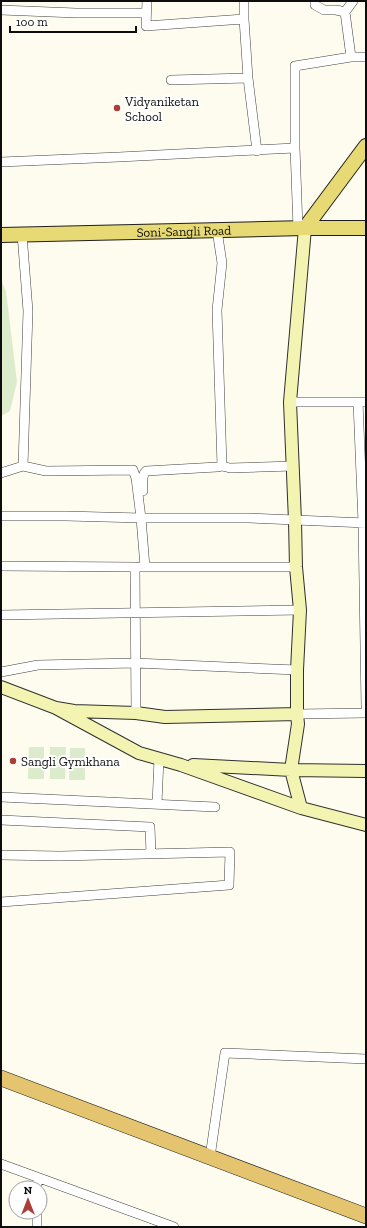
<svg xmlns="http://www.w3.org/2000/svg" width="367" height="1228" viewBox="0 0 367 1228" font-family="'Zilla Slab',serif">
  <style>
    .pitch { fill: #ddebcd }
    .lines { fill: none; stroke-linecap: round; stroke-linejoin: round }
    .minor-casing { stroke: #404040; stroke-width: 10 }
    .secondary-casing { stroke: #2f2f2f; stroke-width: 14 }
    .primary-casing { stroke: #1e1e1e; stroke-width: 16 }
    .trunk-casing { stroke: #1e1e1e; stroke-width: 16 }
    .minor { stroke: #fff; stroke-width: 9 }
    .secondary { stroke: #f4f4b2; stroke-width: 12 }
    .primary { stroke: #e7d974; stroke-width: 14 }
    .trunk { stroke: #e4c46e; stroke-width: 15 }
    .poi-dot { fill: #aa3f37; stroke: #fff; stroke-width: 1.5 }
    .labels { text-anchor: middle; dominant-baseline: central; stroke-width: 4; stroke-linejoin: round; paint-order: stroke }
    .poi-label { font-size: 13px; fill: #0d0d0d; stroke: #fff; text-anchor: start }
    .street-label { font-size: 13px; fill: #0d0d0d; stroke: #fff }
  </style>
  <rect width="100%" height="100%" fill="#fdfcee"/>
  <path class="pitch" d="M1,280L6,291L17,382L10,411L1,416Z
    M29,747H44V779H28Z
    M50,747H66L65,779H50Z
    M70,748H85V780H69Z"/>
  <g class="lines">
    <defs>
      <path id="minor" d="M147,1L146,26L244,19L248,78L171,80
        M315,1V5L324,10H336L345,12
        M353,1L345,12L351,57H366
        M1,10L76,13H146
        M244,19V1
        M248,78L257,151
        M295,148L298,228
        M1,162L119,157L295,148V66L351,57
        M217,230L222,263L217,310L222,466
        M22,234L28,311L23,466
        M290,402H366
        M358,402L363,523L366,707
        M1,473L23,466L46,471L133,470L136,478L141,518L145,567
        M143,491C143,485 141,476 146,471L217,467L222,466L230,468L293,466
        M1,516H66L141,518H249L366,523
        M1,566L135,567L136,713
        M140,567H296
        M1,615L300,610
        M1,672L38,665L135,663L297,670
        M297,714L366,713
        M1,797L215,807
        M157,804L159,759
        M1,820L150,827L151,854
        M1,855L60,856L230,852L229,885L1,902
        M210,1157L225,1053L366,1059
        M1,1164L174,1227
        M37,1177V1188
        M37,1212V1227"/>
      <path id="secondary" d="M1,687L56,708L139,753L181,765L301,808
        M56,708L74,711L136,713L165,717L297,714L298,724L291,770L301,808L366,825
        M297,714V670L300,610L296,567L295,521L290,402L305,228
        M193,765L291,770L366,771"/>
      <g id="primary">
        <path d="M305,228L366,146"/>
        <path id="s1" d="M1,235L305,228H366"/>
      </g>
      <path id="trunk" d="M1,1078L366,1216"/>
    </defs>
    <use href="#minor" class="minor-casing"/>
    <use href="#secondary" class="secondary-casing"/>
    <use href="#primary" class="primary-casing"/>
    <use href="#trunk" class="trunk-casing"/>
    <use href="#minor" class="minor"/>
    <use href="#secondary" class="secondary"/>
    <use href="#primary" class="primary"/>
    <use href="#trunk" class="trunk"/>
  </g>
  <g class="poi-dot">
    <circle cx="117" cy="108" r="4"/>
    <circle cx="13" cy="761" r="4"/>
  </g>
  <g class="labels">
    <g class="poi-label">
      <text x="125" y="101">Vidyaniketan<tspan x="125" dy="15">School</tspan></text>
      <text x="21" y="761">Sangli Gymkhana</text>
    </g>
    <g class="street-label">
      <text stroke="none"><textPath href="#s1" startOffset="183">Soni-Sangli Road</textPath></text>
    </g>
  </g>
  <rect width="367" height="1228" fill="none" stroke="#0d0d0d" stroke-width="4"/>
  <g transform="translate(28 1200)"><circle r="19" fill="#ffffff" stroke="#9e9e9e"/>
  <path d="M0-3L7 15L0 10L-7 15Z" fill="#aa3f37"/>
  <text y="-6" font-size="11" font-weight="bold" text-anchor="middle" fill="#0d0d0d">N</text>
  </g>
  <path d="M10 26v6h126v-6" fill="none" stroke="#0d0d0d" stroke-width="2"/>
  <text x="16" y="26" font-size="12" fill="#0d0d0d" stroke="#ffffff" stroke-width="3" paint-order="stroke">100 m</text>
</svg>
